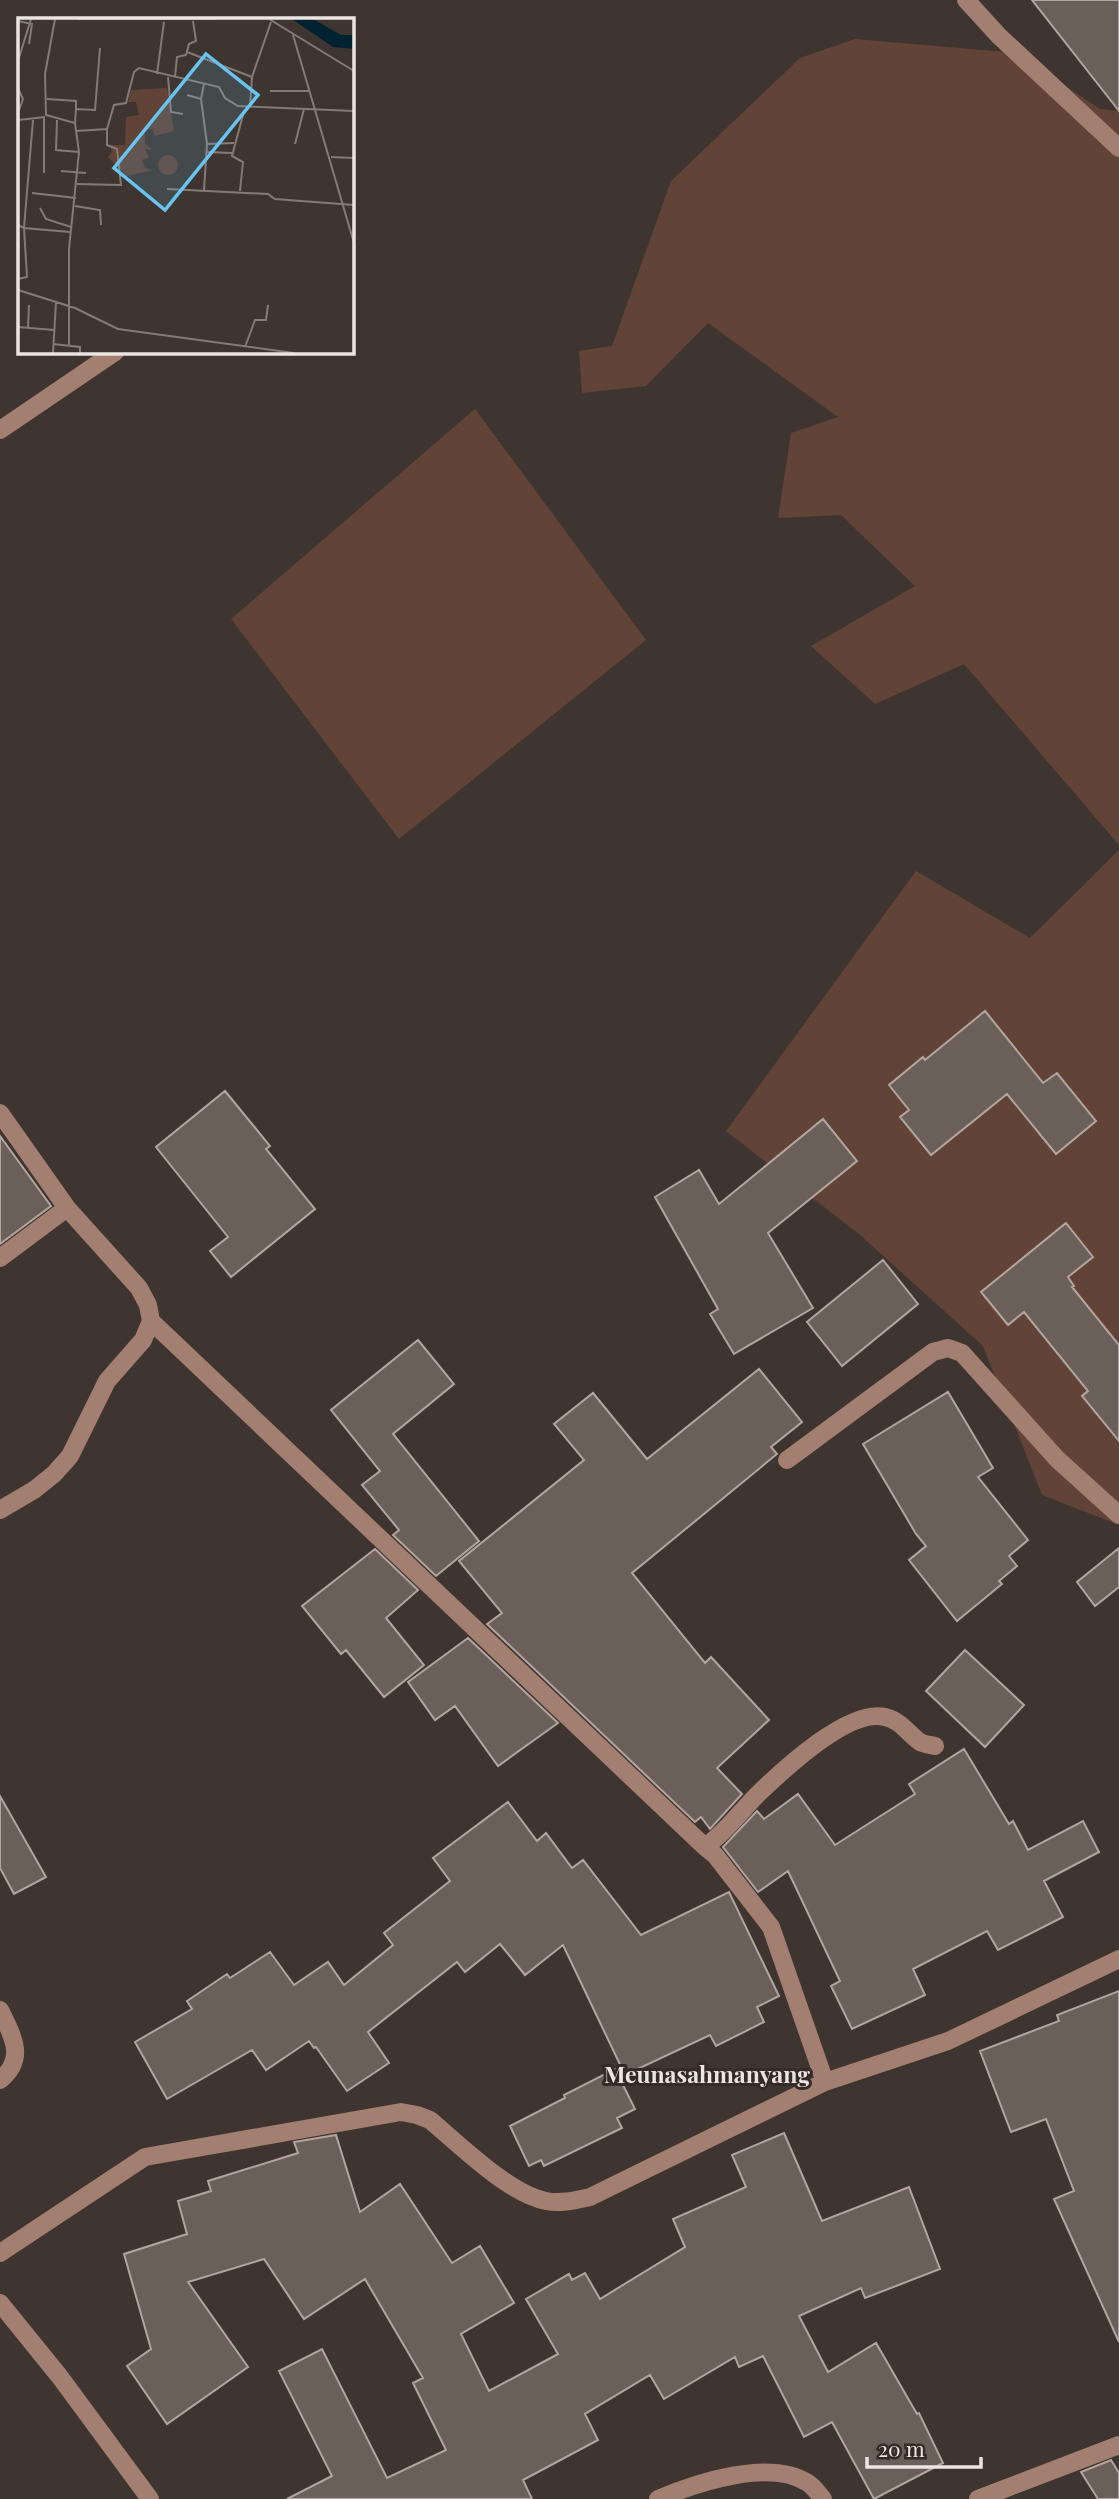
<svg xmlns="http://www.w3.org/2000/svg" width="1119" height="2499" viewBox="0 0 1119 2499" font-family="'Playfair Display',serif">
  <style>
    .green { fill: #614437 }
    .building { fill: #6b5f5a; stroke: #b2a59f; stroke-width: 2 }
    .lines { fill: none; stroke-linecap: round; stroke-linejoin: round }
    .minor { stroke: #a27f70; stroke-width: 18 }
    .labels { text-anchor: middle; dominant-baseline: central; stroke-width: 6; stroke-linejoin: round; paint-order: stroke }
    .quarter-label { font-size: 23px; font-weight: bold; fill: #ece5e2; stroke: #352b26 }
    .inset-road { fill: none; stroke: #847b77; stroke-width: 2 }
    .view { fill: #68c4f0; fill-opacity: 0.15; stroke: #68c4f0; stroke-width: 3.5 }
    .inset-edge { fill: none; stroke: #ece5e2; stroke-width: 3.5 }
  </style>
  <rect width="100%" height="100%" fill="#3f3530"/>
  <path class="green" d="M855,39L1017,53L1100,109L1119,111V845L964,664L875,704L811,646L915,586L841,515L778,518L791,433L838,417L708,323L646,386L582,393L579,351L612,346L671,181L800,58Z
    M475,409L646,640L399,839L231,619Z
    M1119,850V1525L1042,1495L983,1346L859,1234L726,1131L916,871L1030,938Z"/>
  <path class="building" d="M1032,0H1119V111Z
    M985,1011L1043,1083L1057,1073L1096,1121L1056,1154L1007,1094L931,1155L900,1117L909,1110L889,1085L923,1057L925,1060Z
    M225,1091L270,1146L266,1149L315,1209L231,1277L210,1251L228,1237L156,1147Z
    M823,1119L857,1161L768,1233L813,1308L734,1354L710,1314L718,1309L655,1197L699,1170L719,1204Z
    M0,1136L51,1206L0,1244Z
    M1066,1223L1093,1257L1068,1277L1074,1286L1072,1287L1119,1345V1441L1082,1396L1088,1391L1024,1312L1008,1325L981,1292Z
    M883,1260L918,1304L842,1366L807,1322Z
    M418,1340L454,1384L393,1434L479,1541L436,1576L393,1535L399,1530L362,1485L380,1471L331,1410Z
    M759,1369L802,1422L771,1447L777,1454L632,1573L705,1663L711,1657L769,1720L717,1768L742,1794L710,1829L701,1817L695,1822L487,1624L502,1613L459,1561L584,1460L554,1424L593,1393L647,1459Z
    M948,1392L993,1468L978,1477L1028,1540L1009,1556L1017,1566L999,1581L1002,1584L957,1621L909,1560L926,1546L916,1534L863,1444Z
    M1119,1548V1587L1095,1606L1077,1582Z
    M375,1549L418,1590L386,1618L424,1665L384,1697L346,1650L341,1654L302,1606Z
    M468,1638L558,1723L498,1766L455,1706L435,1720L408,1682Z
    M965,1650L1024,1705L985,1747L926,1691Z
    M964,1749L1009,1824L1013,1821L1028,1850L1083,1821L1099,1852L1044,1881L1063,1917L998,1950L987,1931L913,1969L925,1995L852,2029L831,1986L840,1981L788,1871L758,1892L723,1847L757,1811L764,1819L798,1794L835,1845L915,1794L909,1784Z
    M0,1796L46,1877L14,1894L0,1868Z
    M508,1802L537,1841L546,1833L572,1868L583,1860L641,1935L729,1892L779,1996L757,2007L764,2022L716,2046L710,2035L625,2075L563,1945L525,1975L500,1944L465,1972L457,1962L368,2032L389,2063L347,2091L316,2047L314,2048L309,2041L266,2070L252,2050L167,2099L135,2042L192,2009L187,2001L227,1974L230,1978L270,1952L294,1985L328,1962L344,1985L393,1945L384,1933L450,1881L433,1858Z
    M1119,1991V2342L1054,2199L1074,2191L1046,2119L1011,2132L980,2051L1059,2021L1057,2015Z
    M615,2069L635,2109L617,2118L622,2128L544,2166L541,2160L529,2166L510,2126L565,2098L564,2095Z
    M784,2133L822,2221L909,2187L940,2269L865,2298L861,2288L799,2316L828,2372L876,2343L917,2414L919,2413L943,2463L874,2499L832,2422L804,2437L763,2356L739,2367L735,2357L664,2399L650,2375L585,2414L598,2440L523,2480L532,2499H287L332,2476L279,2371L322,2349L387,2478L446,2450L413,2383L423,2378L365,2279L304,2319L264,2259L188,2282L248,2367L167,2424L127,2366L151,2349L124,2254L187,2234L178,2201L211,2191L208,2181L298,2153L294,2142L336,2135L360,2212L400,2184L452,2263L480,2246L514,2303L461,2334L489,2391L558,2354L526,2299L569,2274L572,2280L585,2273L600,2299L685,2247L673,2219L746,2187L732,2155Z
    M1111,2460L1119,2473V2499H1098L1081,2472Z"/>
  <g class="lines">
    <path class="minor" d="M966,0L999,36L1119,148
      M0,430L115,352
      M0,1113L67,1208L139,1288L148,1305L151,1321L143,1340L107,1381L70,1456L54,1474L34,1490L0,1510
      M0,1258L67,1208
      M151,1321L705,1847
      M787,1460L933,1352L948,1348L962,1353L1057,1459L1119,1515
      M0,2010C12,2035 27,2058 0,2080
      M825,2082L771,1927L715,1855L705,1847C726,1832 740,1812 758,1794C783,1770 849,1708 885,1717C902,1721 908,1734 920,1742C923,1744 931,1745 935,1746
      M0,2253L145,2157L401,2112L417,2115L430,2120C460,2145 509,2194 546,2201C561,2204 576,2200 590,2197L825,2082L948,2041L1119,1959
      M0,2303L60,2377L150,2499
      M658,2499C696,2483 770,2458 808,2483C814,2487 819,2494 823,2499
      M978,2499L1119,2445"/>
  </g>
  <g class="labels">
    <g class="quarter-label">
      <text x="707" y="2073">Meunasahmanyang</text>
    </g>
  </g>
  <g transform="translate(18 18)">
    <rect width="336" height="336" fill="#3f3530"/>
    <path d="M149,70L156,113L137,118L134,111L127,112V125L134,132L127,131L131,139L124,142L127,150L135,152L109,158L90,139L94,134L92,127H107L108,99L121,97L118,84H110L113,72ZM140 147a10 10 0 1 1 20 0a10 10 0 1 1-20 0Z" fill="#614437"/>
    <path d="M274,1H295L323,17H336V31L315,29Z" fill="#002231"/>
    <path class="inset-road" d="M37,1L27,56L28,97L57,105L61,134L51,231V328M60,1H198M251,1L336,53M0,3L14,6L11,26M275,17L336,225M169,34L234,59M0,43L13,1M139,56L146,4M150,59L153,94L165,96M157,59L159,39L168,37L171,26L178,23L175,3M0,70L5,81L0,95M252,73H291M169,77L183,81L186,66M29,81L58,83V91M183,81L189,126M232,88L234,59L253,4M0,102L27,99M15,102L6,210L52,214M39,102L38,132L61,134M57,105L58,91L77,92L82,30M58,113L89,111L96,87L108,85L116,54L121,50L201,69L207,80L220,88L336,93M277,126L286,91M189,134L214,135M313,139L336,140M43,153L68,155M26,155V100M59,166L103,167L99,131L89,127V111M149,171L250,176L257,181L336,187M186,172L189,126L216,125M222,173L225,144L214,138L225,97M14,175L58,180M57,188L82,192L83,207M22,190L28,201L53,209M0,207L6,210L9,259L0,261M0,272L57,290L100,311L276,335M0,309L36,312M10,309L11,287M35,326L62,329V335M227,329L237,302H248L250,287M35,335L38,284"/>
    <path class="view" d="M188,36L240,77L147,192L96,150Z"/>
    <rect width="336" height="336" class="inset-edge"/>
  </g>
  <path d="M867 2457v10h114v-10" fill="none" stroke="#ece5e2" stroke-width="3.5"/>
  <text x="878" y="2457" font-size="21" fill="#ece5e2" stroke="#352b26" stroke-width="5" paint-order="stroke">20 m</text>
</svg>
